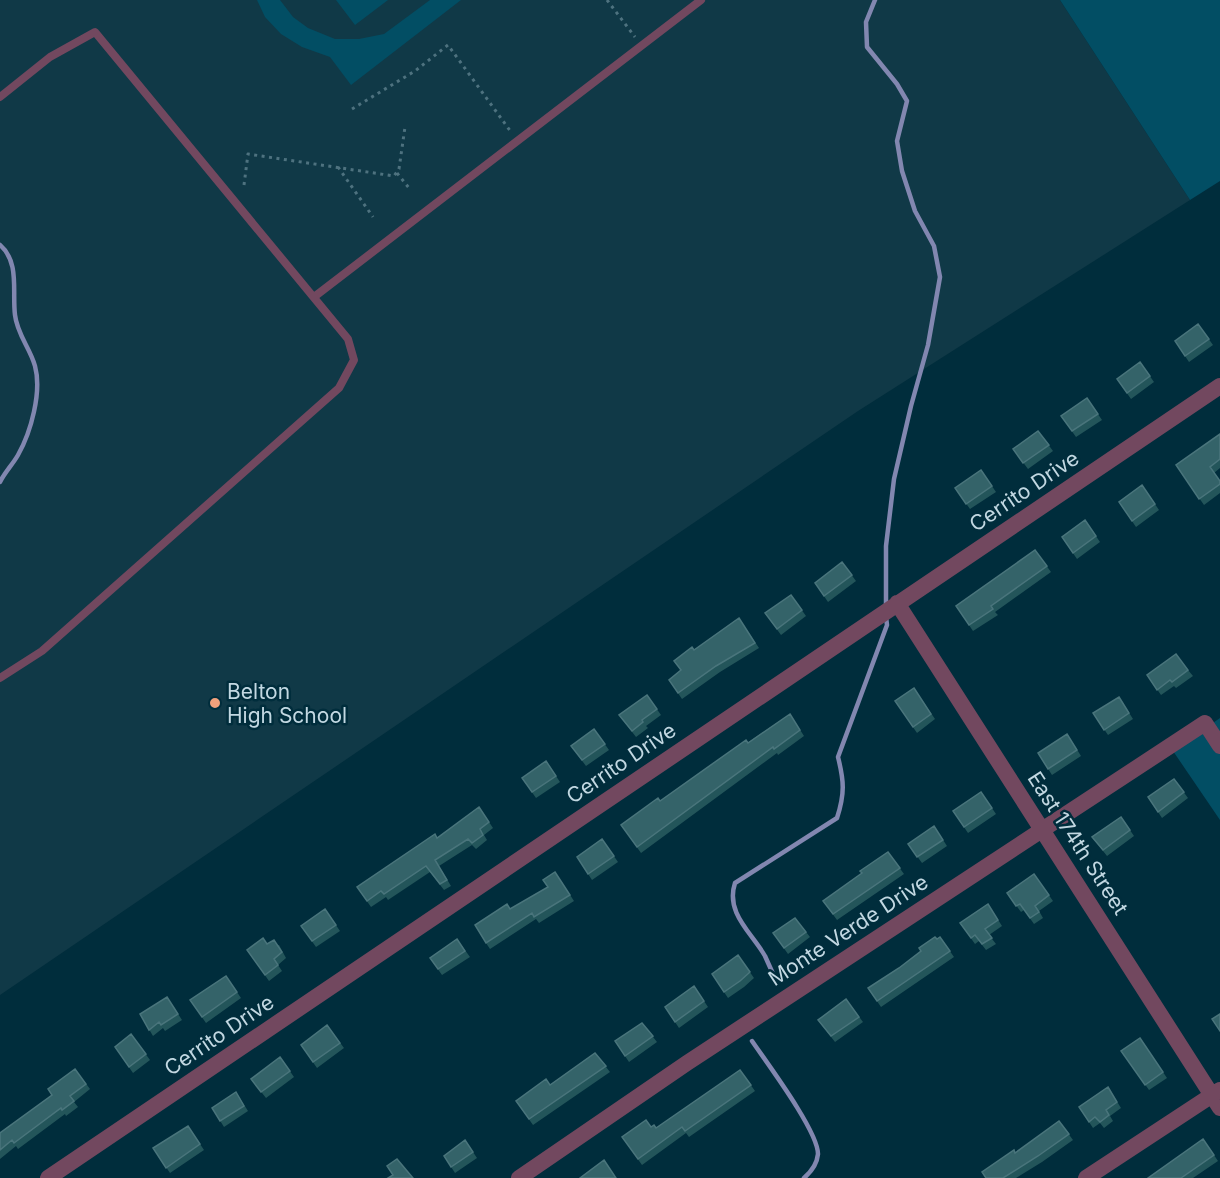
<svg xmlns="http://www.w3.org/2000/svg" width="1220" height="1178" viewBox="0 0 1220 1178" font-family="Inter,sans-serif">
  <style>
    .built { fill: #103947 }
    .green { fill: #024e64 }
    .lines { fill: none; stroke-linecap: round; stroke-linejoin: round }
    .stream { stroke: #8287b0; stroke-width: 4.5 }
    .path { stroke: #4e727f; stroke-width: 3; stroke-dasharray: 3 4.5; stroke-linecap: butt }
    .service { stroke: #72485f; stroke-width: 8 }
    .minor { stroke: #72485f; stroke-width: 16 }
    .wall { fill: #23555a }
    .building { fill: #346369; stroke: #4a757c; stroke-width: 1.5 }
    .poi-dot { fill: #f1a17c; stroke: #002d3c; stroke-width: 2 }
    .labels { text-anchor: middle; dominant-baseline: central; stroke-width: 5; stroke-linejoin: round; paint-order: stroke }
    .street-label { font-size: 21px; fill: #c2d8e2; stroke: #002d3c }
    .poi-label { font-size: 21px; fill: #c2d8e2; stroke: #002d3c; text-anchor: start }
  </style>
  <rect width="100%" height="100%" fill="#002d3c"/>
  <path class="built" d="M0,0H1060L1190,200L858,411L0,995Z"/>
  <path class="green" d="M257,0H280L293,17L308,28L335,39H359L384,34L430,0H461L351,85L330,57L302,47L281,34L265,17Z
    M336,0H388L355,25Z
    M1060,0H1220V181L1190,200Z
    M1220,718V820L1173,751Z"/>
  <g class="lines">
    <path class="stream" d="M875,0L866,22L867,47L897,84L907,101L897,141L902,171L915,211L934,246L940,277L928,345L911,406L894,479L886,546V606
      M0,245C20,262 12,292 15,315C17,334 30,348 35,366C42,392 31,432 18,455C13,464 5,472 0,482
      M777,982C773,974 769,965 765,956C752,933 725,913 735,883L837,818C845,793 844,781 838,757L887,625L886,617
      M752,1041C767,1063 818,1131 818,1154C817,1164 811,1172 804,1178"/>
    <path class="path" d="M607,0L635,37
      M352,109L415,71L448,45L511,132
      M338,167L373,217
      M397,173L409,188
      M244,185L248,154L394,176L399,169L405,127"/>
    <path class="service" d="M0,97L50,57L95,32L348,339L354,360L339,388L42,651L0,678
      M314,297L701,0"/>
    <path class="minor" d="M897,603L1220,1108
      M48,1178L1220,386
      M519,1178L687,1063L1205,723L1220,746
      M1086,1178L1220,1090"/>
  </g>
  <path class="wall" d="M1198,324L1213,345L1189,362L1175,341Z
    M1140,362L1154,382L1131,399L1117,379Z
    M1087,398L1102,420L1076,437L1061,416Z
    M1038,431L1053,451L1028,469L1013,449Z
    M1220,434V468L1214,473L1220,481V493L1204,505L1176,465Z
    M981,470L996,492L970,509L955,488Z
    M1142,485L1159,510L1136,527L1119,502Z
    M1085,520L1100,542L1077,559L1062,537Z
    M1035,550L1051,572L995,612L998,615L973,631L956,606Z
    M842,562L856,581L828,602L815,583Z
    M791,595L806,616L781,635L765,613Z
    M739,618L759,648L720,672L682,699L669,680L681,670L694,650Z
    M1188,670L1193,676L1176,688L1174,686L1161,695L1147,675Z
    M914,688L935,719L917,733L895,701Z
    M647,695L661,715L646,726L648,728L636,737L619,715Z
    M1119,697L1133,719L1108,735L1093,713Z
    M790,714L804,736L778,755L777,753L641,853L621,825L660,801Z
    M594,729L609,750L586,766L571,746Z
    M1071,740L1081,756L1052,775L1038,753Z
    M546,761L560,782L536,798L522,778Z
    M1174,779L1188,798L1162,818L1148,797Z
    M981,792L996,814L968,833L953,811Z
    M479,807L493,828L484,835L487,840L476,849L472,845L439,866L451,886L444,890L430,872L388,900L386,897L371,907L357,887L437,838Z
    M1121,817L1134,836L1107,856L1092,837Z
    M934,826L947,846L922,863L908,844Z
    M602,839L618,862L592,880L577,857Z
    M888,852L904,874L837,920L823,901L862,873Z
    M1034,874L1053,901L1039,911L1043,918L1034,924L1024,910L1021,912L1007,893Z
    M559,878L574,901L539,923L536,919L490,949L486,943L511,909L548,887Z
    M988,904L1002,926L989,935L996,944L986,950L979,941L975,944L960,923Z
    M325,909L340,931L316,947L301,926Z
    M795,918L810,937L788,954L773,933Z
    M940,937L954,957L881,1007L868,988L899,968Z
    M457,939L470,957L442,975L430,958Z
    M267,944L279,945L286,958L278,965L282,971L269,981L247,950Z
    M738,955L754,978L744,987L728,998L712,974Z
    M226,976L241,998L206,1023L190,1000Z
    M694,986L708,1007L679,1028L665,1007Z
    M167,997L182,1020L165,1031L163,1028L153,1036L140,1014Z
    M846,999L863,1022L835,1042L818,1020Z
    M642,1023L657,1042L629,1062L615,1041Z
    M327,1025L344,1048L317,1068L301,1045Z
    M131,1034L150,1060L133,1073L115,1047Z
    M1140,1038L1167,1078L1149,1090L1121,1051Z
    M595,1053L610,1072L533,1125L516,1101L550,1085Z
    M280,1057L294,1077L266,1098L251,1079Z
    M75,1069L90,1089L74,1102L78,1107L66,1116L65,1114L18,1149L16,1146L0,1159V1133L52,1095Z
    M740,1070L755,1091L689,1137L686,1133L642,1165L622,1137L656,1128Z
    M1108,1087L1121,1108L1110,1116L1113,1121L1104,1128L1100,1123L1093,1128L1079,1107Z
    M236,1092L248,1111L224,1127L212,1108Z
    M1059,1121L1073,1140L1042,1162L1016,1178H986L1015,1153Z
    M188,1126L204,1150L170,1173L153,1148Z
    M1203,1139L1218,1161L1193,1178H1148Z
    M465,1140L477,1158L455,1173L444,1156Z"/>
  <path class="building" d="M1198,324L1209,339L1185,356L1175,341Z
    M1140,362L1150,376L1127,393L1117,379Z
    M1087,398L1098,414L1072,431L1061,416Z
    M1038,431L1049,445L1023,463L1013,449Z
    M1220,434V459L1210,467L1220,481V484L1199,499L1176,465Z
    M981,470L992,486L966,504L955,488Z
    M1142,485L1155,504L1132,521L1119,502Z
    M1085,520L1096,536L1073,553L1062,537Z
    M1035,550L1047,566L991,606L993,609L969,625L956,606Z
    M842,562L852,575L824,596L815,583Z
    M791,595L802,610L777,629L765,613Z
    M739,618L755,643L716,666L678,693L669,680L681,670L674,661L692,647L694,650Z
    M1176,654L1188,670L1172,682L1170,680L1157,690L1147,675Z
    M914,688L931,714L913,727L895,701Z
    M647,695L657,709L642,720L643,722L632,731L619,715Z
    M1119,697L1129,713L1104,730L1093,713Z
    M790,714L800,730L774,749L773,747L637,847L621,825L658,798L660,801L746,740L748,743Z
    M594,729L605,744L582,760L571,746Z
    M1067,734L1077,750L1048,769L1038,753Z
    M546,761L556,776L532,792L522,778Z
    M1174,779L1184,792L1158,812L1148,797Z
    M981,792L992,808L964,827L953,811Z
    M479,807L489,822L480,829L483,835L472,843L468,839L435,860L447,880L440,884L426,866L384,894L381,891L367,901L357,887L435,834L437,838Z
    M1121,817L1130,830L1103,850L1092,837Z
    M934,826L943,840L917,857L908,844Z
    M602,839L614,856L588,874L577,857Z
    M888,852L900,868L833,914L823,901L862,873L860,871Z
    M555,872L570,895L534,917L532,913L486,943L475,925L507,904L510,909L548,887L543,880Z
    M1034,874L1049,895L1035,906L1039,912L1030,918L1020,904L1016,906L1007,893Z
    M988,904L998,920L985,929L992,938L982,944L975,935L971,938L960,923Z
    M325,909L336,925L312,941L301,926Z
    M795,918L806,932L784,948L773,933Z
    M935,937L937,939L940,937L950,951L877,1001L868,988L899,968L921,951L919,948Z
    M263,938L267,944L274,940L282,952L274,959L278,965L265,975L247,950Z
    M457,939L465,951L438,969L430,958Z
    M738,955L750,972L740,981L724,992L712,974Z
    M226,976L237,992L202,1017L190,1000Z
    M694,986L704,1001L675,1022L665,1007Z
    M167,997L178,1014L161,1025L159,1022L149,1030L140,1014Z
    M846,999L859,1017L831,1036L818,1020Z
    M1220,1014V1031L1212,1019Z
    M642,1023L653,1036L625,1056L615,1041Z
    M327,1025L340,1043L313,1062L301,1045Z
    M131,1034L146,1054L129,1067L115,1047Z
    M1140,1038L1163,1072L1145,1085L1121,1051Z
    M595,1053L606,1066L529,1119L516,1101L546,1079L550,1085Z
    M280,1057L290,1071L261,1092L251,1079Z
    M75,1069L86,1084L70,1096L74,1101L62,1110L61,1108L14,1143L12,1140L0,1150V1133L52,1095L48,1089Z
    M740,1070L751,1085L685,1131L682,1127L638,1159L622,1137L646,1120L651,1127L654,1125L656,1128Z
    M1108,1087L1117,1102L1106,1110L1109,1115L1100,1122L1095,1117L1089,1122L1079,1107Z
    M236,1092L244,1106L220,1121L212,1108Z
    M1059,1121L1069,1134L1038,1156L1003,1178H986L982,1172L1014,1150L1015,1153Z
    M188,1126L200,1144L166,1168L153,1148Z
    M1203,1139L1214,1155L1181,1178H1148Z
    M465,1140L473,1152L451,1167L444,1156Z
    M397,1159L413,1178H388L393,1175L387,1166Z
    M604,1160L616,1178H580Z"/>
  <circle class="poi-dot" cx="215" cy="703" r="6"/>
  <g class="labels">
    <g class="street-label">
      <text transform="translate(1024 491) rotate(-34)">Cerrito Drive</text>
      <text transform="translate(621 763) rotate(-34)">Cerrito Drive</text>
      <text transform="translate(1078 843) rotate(57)">East 174th Street</text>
      <text transform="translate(848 930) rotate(-33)">Monte Verde Drive</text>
      <text transform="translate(219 1035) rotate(-34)">Cerrito Drive</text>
    </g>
    <g class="poi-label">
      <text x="227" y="691">Belton<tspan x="227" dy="24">High School</tspan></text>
    </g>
  </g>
</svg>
